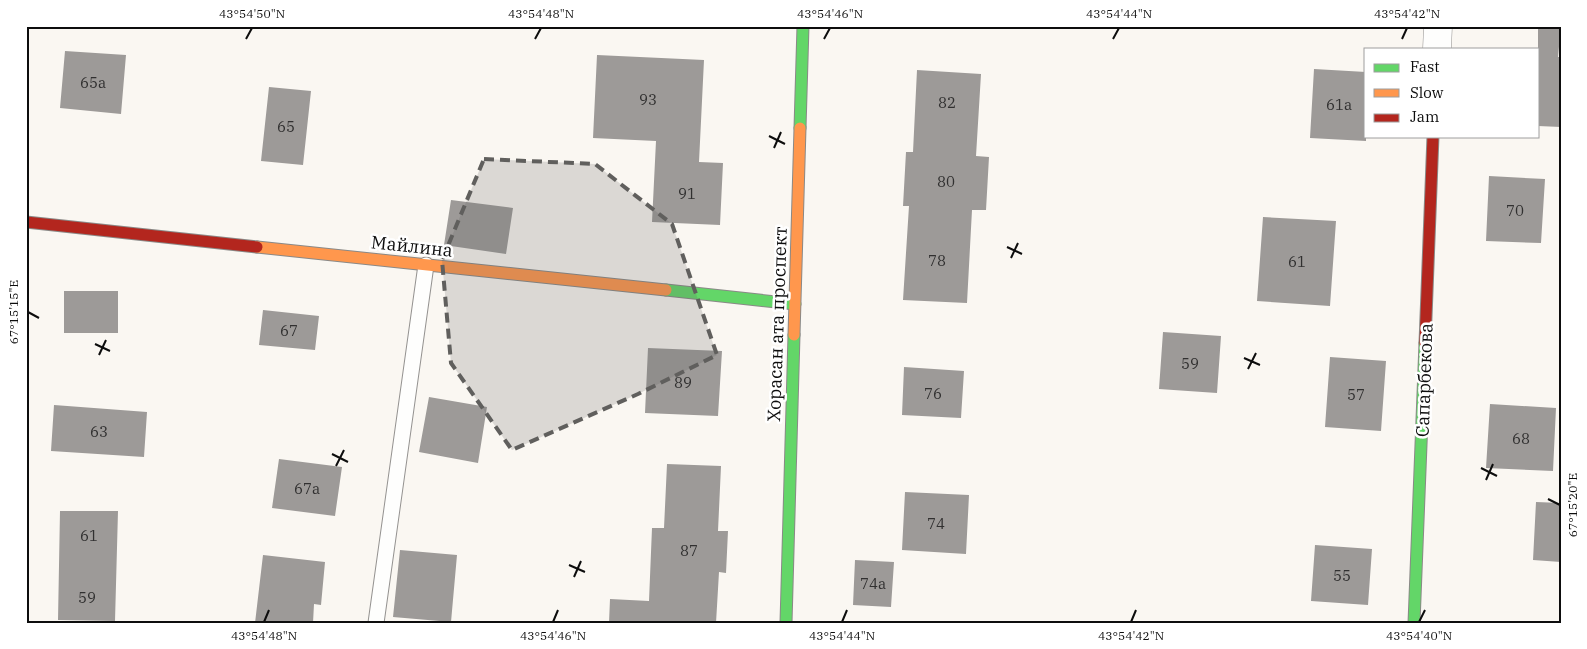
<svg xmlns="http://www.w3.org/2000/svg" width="1587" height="649" viewBox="0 0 1587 649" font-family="'IBM Plex Serif',serif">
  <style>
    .building { fill: #9d9a98 }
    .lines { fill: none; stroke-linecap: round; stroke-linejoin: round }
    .lane-casing { stroke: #949290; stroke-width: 17 }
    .street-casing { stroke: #949290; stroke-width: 29 }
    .fast-casing { stroke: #8a8987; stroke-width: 13 }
    .slow-casing { stroke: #8a8987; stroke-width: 13 }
    .jam-casing { stroke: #8a8987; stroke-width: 13 }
    .lane { stroke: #fefefd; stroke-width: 15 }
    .street { stroke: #fefefd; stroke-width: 28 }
    .fast { stroke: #63d668; stroke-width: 11 }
    .slow { stroke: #ff974d; stroke-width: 11 }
    .jam { stroke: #b3261e; stroke-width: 11 }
    .marked { fill: #605f5d; fill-opacity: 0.2; stroke: #605f5d; stroke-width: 4; stroke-dasharray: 10 6; stroke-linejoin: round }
    .ticks { fill: none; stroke: #0d0d0d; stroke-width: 2 }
    .labels { text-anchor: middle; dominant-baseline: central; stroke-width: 5; stroke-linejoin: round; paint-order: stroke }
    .number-label { font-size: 15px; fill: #313030 }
    .street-label { font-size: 18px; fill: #0d0d0d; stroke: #fff }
    .neatline { fill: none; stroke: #0d0d0d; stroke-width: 2 }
    .ticks-label { font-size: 12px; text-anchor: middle; fill: #0d0d0d }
  </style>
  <rect width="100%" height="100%" fill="#faf7f2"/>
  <path class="building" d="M1538,26H1561L1558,57H1561V127L1538,126Z
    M65,51L126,55L121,114L60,108Z
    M597,55L704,60L699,162L723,163L720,225L652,222L656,141L593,138Z
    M1314,69L1366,72V141L1310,138Z
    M917,70L981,74L976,156L989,157L986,210H972L967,303L903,300L909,206H903L906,152H913Z
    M269,87L311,91L303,165L261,161Z
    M1489,176L1545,179L1541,243L1486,241Z
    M451,200L513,208L506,254L444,245Z
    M1263,217L1336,221L1330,306L1257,301Z
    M64,291H118V333H64Z
    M263,310L319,316L315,350L259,345Z
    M1163,332L1221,336L1217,393L1159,389Z
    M648,348L722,351L718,416L645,413Z
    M1330,357L1386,361L1381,431L1325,427Z
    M904,367L964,371L961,418L902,415Z
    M429,397L487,407L478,463L419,452Z
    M1490,404L1556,408L1553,471L1486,468Z
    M54,405L147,412L144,457L51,451Z
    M279,459L342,467L335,516L272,508Z
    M667,464L721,466L718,531H728L726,573L719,572L716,623H609L610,599L649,601L652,528H664Z
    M905,492L969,495L966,554L902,550Z
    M1536,502L1561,503V562L1533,560Z
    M60,511H118L115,621L58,620Z
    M1315,545L1372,549L1368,605L1311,601Z
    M400,550L457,555L451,622L393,617Z
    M263,555L325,562L321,605L314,604L313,623H255Z
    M855,560L894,562L891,607L853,605Z"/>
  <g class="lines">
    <defs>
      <path id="lane" d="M376,623L426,265"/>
      <path id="street" d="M1437,49L1438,26"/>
      <path id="fast" d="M800,128L803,26
        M666,290L795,304
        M786,623L794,335
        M1414,623L1425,343"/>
      <path id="slow" d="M257,247L666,290
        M794,335L800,128"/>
      <path id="jam" d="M26,222L257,247
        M1425,343L1433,136"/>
    </defs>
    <use href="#lane" class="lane-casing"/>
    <use href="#street" class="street-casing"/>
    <use href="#fast" class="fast-casing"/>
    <use href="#slow" class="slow-casing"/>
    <use href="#jam" class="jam-casing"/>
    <use href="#lane" class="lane"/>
    <use href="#street" class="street"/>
    <use href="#fast" class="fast"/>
    <use href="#slow" class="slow"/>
    <use href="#jam" class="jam"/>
  </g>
  <path class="marked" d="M484,159L595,164L672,224L717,355L638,394L512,450L451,363L442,260Z"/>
  <path class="ticks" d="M246,39L252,28M535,39L541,28M824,39L830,28M1113,39L1119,28M1402,39L1407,28M769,136L785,144M774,148L781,132M1007,247L1022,254M1011,258L1018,243M28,312L39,318M95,344L110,351M99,355L106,340M1244,358L1260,365M1248,369L1256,353M332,454L348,462M336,466L344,450M1481,468L1497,476M1486,480L1493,464M1548,499L1560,505M569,565L585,572M574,577L581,561M264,622L269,610M553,622L558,610M842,622L847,610M1131,622L1136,610M1419,622L1425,610"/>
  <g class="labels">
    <g class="number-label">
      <text x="93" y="82">65а</text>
      <text x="648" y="99">93</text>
      <text x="947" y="102">82</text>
      <text x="1339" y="104">61а</text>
      <text x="286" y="126">65</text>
      <text x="946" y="181">80</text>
      <text x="687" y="193">91</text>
      <text x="1515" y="210">70</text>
      <text x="937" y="260">78</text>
      <text x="1297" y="261">61</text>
      <text x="289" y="330">67</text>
      <text x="1190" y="363">59</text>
      <text x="683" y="382">89</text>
      <text x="933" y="393">76</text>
      <text x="1356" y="394">57</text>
      <text x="99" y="431">63</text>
      <text x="1521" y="438">68</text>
      <text x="307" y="488">67а</text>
      <text x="936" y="523">74</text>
      <text x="89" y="535">61</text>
      <text x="689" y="550">87</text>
      <text x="1342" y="575">55</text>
      <text x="873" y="583">74а</text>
      <text x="87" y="597">59</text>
    </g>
    <g class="street-label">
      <text transform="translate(412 246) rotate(6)">Майлина</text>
      <text transform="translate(777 324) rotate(-88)">Хорасан ата проспект</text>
      <text transform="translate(1424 380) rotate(-88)">Сапарбекова</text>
    </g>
  </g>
  <rect width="1587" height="649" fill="none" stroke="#ffffff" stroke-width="55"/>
  <rect x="1364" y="48" width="175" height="90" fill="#ffffff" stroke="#9e9e9e"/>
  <rect x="1374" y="64" width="25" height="8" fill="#63d668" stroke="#9e9e9e"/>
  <text x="1410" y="72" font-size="15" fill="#0d0d0d">Fast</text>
  <rect x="1374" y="89" width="25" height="8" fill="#ff974d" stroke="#9e9e9e"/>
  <text x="1410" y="98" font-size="15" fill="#0d0d0d">Slow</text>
  <rect x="1374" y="114" width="25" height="8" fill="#b3261e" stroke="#9e9e9e"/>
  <text x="1410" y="122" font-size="15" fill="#0d0d0d">Jam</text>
  <rect x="28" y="28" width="1532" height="594" class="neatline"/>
  <g class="ticks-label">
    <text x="252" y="18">43°54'50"N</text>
    <text x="541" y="18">43°54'48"N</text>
    <text x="830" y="18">43°54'46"N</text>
    <text x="1119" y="18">43°54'44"N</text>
    <text x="1407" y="18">43°54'42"N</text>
    <text transform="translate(14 312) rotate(-90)" y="4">67°15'15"E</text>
    <text transform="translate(1573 505) rotate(-90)" y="4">67°15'20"E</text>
    <text x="264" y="640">43°54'48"N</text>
    <text x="553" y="640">43°54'46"N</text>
    <text x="842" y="640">43°54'44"N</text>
    <text x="1131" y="640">43°54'42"N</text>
    <text x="1419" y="640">43°54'40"N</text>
  </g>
</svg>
